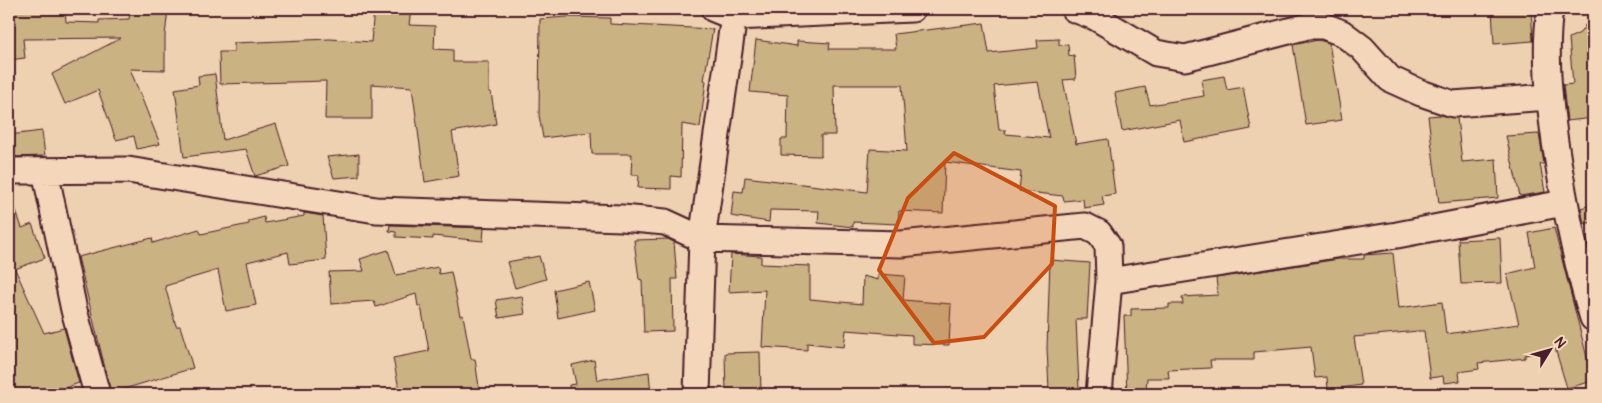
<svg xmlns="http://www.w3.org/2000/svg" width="1602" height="403" viewBox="0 0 1602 403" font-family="Pangolin,sans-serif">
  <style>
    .building { fill: #cbb283; stroke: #4a1f2b; fill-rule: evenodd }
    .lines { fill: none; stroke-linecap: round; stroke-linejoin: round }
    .street-casing { stroke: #4a1f2b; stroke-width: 29 }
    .street { stroke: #f4d7ba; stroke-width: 25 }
    .marked { fill: #c84d12; fill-opacity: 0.2; stroke: #c84d12; stroke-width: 4; stroke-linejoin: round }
  </style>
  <rect width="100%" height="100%" fill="#edd1b0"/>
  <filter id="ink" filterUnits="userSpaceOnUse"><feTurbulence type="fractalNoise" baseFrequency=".02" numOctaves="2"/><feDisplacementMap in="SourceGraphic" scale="10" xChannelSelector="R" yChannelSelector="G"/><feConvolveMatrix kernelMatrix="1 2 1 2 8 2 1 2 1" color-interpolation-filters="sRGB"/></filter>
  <g filter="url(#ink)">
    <path class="building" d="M9,9H21V11L34,9H65L66,22L99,23V20L129,19L130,9H168L165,36V70L130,69L160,144L137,149L134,136L116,140L98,90L65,104L52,74L121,38L23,39L25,58L9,60Z
      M374,9H411L409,25L435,26L434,49L453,50V62H489V92H491L496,124L452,132L459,176L425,182L412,87L372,84V119H325L326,81L220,84L219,52H234V43L330,39L371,42Z
      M1492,9H1531L1533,41L1494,44Z
      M1593,14V118L1567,121L1563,85L1573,84L1569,38L1580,33Z
      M567,17L610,18V24L713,29L704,80L706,81L700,127L682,124L681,177L671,176V189L638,188L639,175H631L632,154H592L591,132L543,138L539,115L540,19Z
      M984,23L989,53L1038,48L1037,40L1059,39V45L1068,44L1069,56L1074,55L1076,79L1063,80L1076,144L1108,139L1115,194L1102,196L1104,205L1084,208L1083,199L1064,201L1063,196L1019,191L1021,172L945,162L943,213L899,211L898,224L853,222V227L818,223L819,211L770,210L769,222L731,216L734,191L743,192L745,177L867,192L870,149L907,151L902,85H834L835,135H821V156L781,155V139H787L788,95L750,92L756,40L797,46V41L830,43L829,49H896L894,34ZM1038,82L1049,138L1005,134L1006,130H999L994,86Z
      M1318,40L1329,43L1342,120L1306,125L1293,45Z
      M215,74L223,140L276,124L289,166L255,176L246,149L184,157L175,89L199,85L198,76Z
      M1224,76L1227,90L1243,87L1251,129L1184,142L1180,120L1122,131L1115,93L1145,87L1150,105L1204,96L1201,80Z
      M1441,115L1457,118L1462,162L1496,159L1498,198L1439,203L1428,116Z
      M42,131L45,156L9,157V135Z
      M1539,134L1544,164H1540L1545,192L1520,196L1506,136Z
      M359,154V176L334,178L327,157Z
      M11,196L22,228L32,224L45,258L15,269L44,333L64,328L79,383L47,394H9V197Z
      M1593,204V222L1584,224L1581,208Z
      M304,213L323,216L326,260L290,264L288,252L247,262L256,305L226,311L218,270L165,286L176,326H180L193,368L111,393L78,257L152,238L153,243L199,229L201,234L249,224V221L264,217L265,223L304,216Z
      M390,225L484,228L483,241L433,236V239L396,237V232L389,231Z
      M1554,228L1593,381L1567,388L1555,348L1525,355V358L1478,363L1479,369L1459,372L1460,381L1444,383L1443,376L1430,378L1424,331H1418L1354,337L1361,385L1328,390L1327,377L1315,378L1311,347L1254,352V360H1210L1211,368L1168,370L1169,378H1147L1146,391L1127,394L1124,316H1131V309L1169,308V304H1183L1182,297L1218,295L1216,278L1339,259H1364V255L1393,253L1399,308L1442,302L1446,334L1519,324L1507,274L1535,267L1529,233Z
      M1500,238L1502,283L1461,284L1458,240Z
      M668,239L674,242L677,279H672L673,331L644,332L642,280L639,279L634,240Z
      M388,250L396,275L438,267L439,274L451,272L460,316L463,315L471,359H475L480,394H400L393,358L429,351L421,306H418L416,294L376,307L374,301L331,304L329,272L364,271L360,259Z
      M731,254L761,256V264L810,266V299L862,304L863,276L878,280V274L905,276L903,300L951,304L949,345L912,344V335L846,330L844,347L807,343V350L762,347L765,290L729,292Z
      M539,256L546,279L515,288L507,262Z
      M1050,260L1090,263L1087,319H1076L1079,389L1049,390L1047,348Z
      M589,282L595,310L558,318L554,290Z
      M522,296L525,314L499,318L496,300Z
      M760,352L761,394H726L725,353Z
      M594,360L597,380L649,372L651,394H570L569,385L576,384L572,365Z"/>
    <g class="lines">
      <defs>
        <path id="street" d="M714,9L734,17L912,9
          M1074,9L1095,17L1156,53L1185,58L1308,26H1324L1342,33L1362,48L1390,79L1421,93L1453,104L1549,97
          M1550,9C1544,53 1549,98 1555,142C1564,201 1575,261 1593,318
          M9,171L128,170L376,210L622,218L665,222L702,239L901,244L1085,226L1099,233L1108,246L1109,281L1099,394
          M45,171L74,310L97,394
          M1109,281L1397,235L1564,203
          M697,394L702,239L735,9"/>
      </defs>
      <use href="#street" class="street-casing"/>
      <use href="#street" class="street"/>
    </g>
  </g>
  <path class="marked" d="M954,153L1055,206L1052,264L984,337L934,343L879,270L908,198Z"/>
  <rect width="1602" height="403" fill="none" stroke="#f4d7ba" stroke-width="30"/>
  <rect x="15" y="15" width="1572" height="373" fill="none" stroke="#4a1f2b" stroke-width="2" filter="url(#ink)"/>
  <g transform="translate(1550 350) rotate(53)" stroke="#f4d7ba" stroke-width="4" paint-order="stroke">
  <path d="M0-4L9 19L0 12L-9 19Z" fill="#4a1f2b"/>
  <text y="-8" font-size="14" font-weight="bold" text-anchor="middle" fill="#4a1f2b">N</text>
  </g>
</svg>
